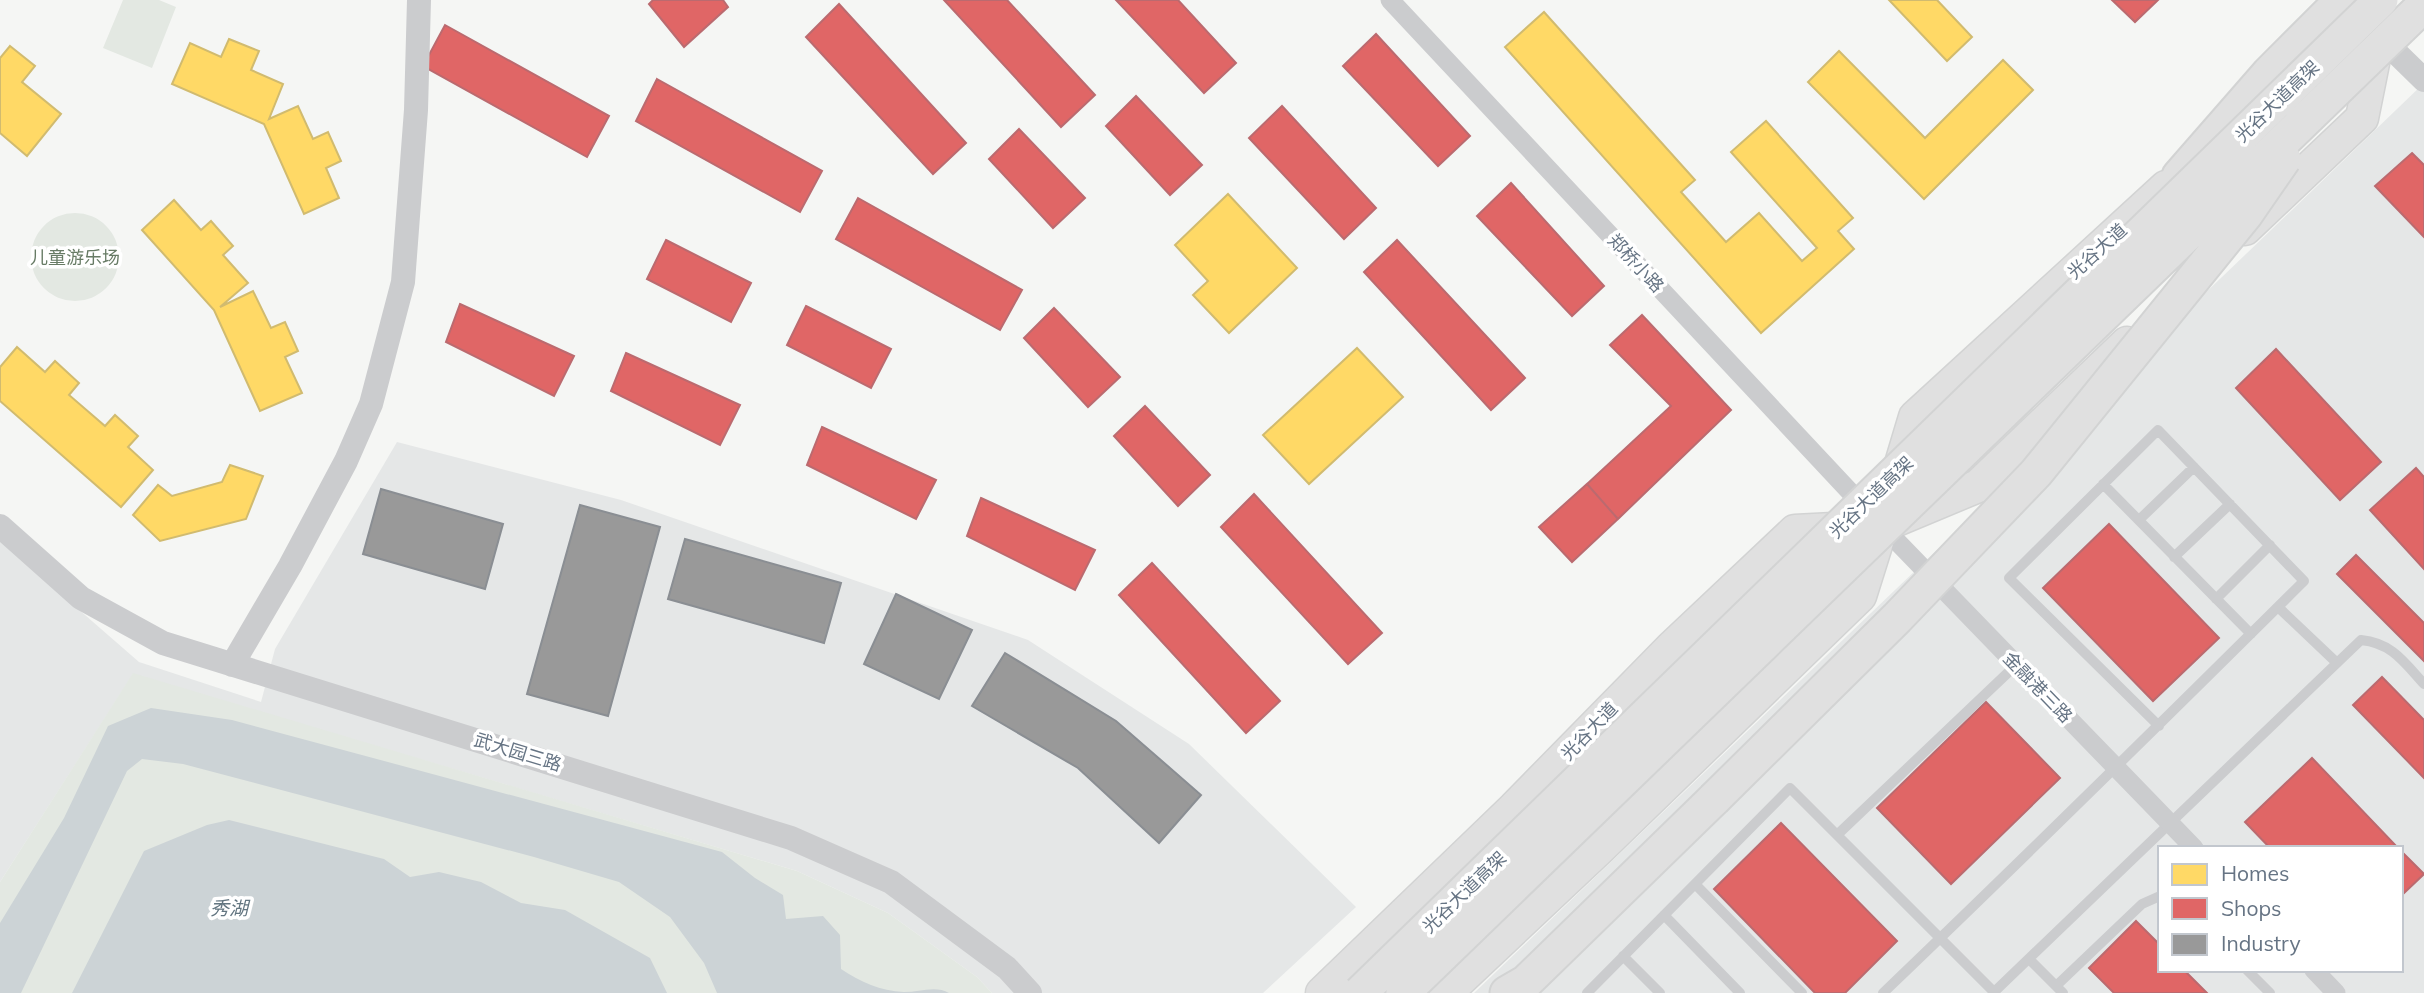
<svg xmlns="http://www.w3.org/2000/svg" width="2424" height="993" viewBox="0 0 2424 993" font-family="Mulish,'Noto Sans SC',sans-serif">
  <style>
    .built { fill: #e5e7e7; fill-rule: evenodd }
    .green { fill: #e3e8e2 }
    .water { fill: #ccd3d6 }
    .homes { fill: #ffd966; stroke: #d1bb6f; stroke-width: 2 }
    .shops { fill: #e06666; stroke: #bb6a6f; stroke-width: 2 }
    .industry { fill: #999; stroke: #8a8e93; stroke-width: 2 }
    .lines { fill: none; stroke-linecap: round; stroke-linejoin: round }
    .primary-casing { stroke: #d2d3d3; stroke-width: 35 }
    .trunk-casing { stroke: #d2d3d3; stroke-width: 37 }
    .service { stroke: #cbccce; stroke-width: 10 }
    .minor { stroke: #cbccce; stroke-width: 19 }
    .tertiary { stroke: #cbccce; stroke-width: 24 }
    .primary { stroke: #e0e0e0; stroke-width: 32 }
    .trunk { stroke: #e0e0e0; stroke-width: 33 }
    .trunk-bridge-casing { stroke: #d2d3d3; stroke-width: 37; stroke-linecap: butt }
    .trunk-bridge { stroke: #e0e0e0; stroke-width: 33 }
    .labels { text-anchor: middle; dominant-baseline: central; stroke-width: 7; stroke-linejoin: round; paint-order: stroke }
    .street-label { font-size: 18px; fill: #667484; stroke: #fff }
    .park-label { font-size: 18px; fill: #677b65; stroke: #fff }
    .water-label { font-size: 19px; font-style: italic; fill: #627580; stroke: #fff }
  </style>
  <rect width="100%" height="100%" fill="#f5f6f4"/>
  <path class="built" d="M2424,83V993H1474L2316,187ZM2160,848H2401V970H2160Z
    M397,442L621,500L1028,640L1189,744L1356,907L1263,993H992L977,977L888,913L797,871L133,674L0,882V541L139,662L261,702L275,649Z"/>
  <path class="green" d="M123,0H159L176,7L152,68L103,48Z
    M31 257a44 44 0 1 1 88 0a44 44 0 1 1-88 0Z
    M133,673L797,871L888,913L977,977L992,993H0V882Z"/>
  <path class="water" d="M151,708L232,720L722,852L755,878L783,895L786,919L823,916L840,935L841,969C861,982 880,991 904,992C919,992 936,985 949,993H717L704,963L670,917L619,882L534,857L183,764L142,759L127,771L21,993H0V923L64,818L108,726Z
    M229,820L384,859L410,877L439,872L481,882L521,903L565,910L650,958L667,993H72L144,851L207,825Z"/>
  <path class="homes" d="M1889,0H1937L1972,37L1947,61Z
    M1544,12L1695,180L1681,192L1726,242L1759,213L1802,261L1817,248L1731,152L1766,121L1853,218L1838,231L1854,249L1761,333L1505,47Z
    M229,39L259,51L251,70L283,84L269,119L298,106L313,139L328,132L341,161L326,168L339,198L304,214L264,124L172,84L190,43L221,57Z
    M10,46L35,66L22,82L61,114L27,156L0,133V58Z
    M1839,51L1925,138L2003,60L2033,90L1924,199L1808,82Z
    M1228,194L1297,268L1229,333L1193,295L1208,281L1175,245Z
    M174,200L201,230L211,221L233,246L223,255L248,283L220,307L253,291L271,328L285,322L298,351L285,357L302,393L260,411L214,310L142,230Z
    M17,347L45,372L55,361L79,383L69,395L105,426L115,415L138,436L128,447L153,470L121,507L0,401V367Z
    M1357,348L1403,397L1309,484L1263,435Z
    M230,465L263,476L246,519L160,541L133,515L158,485L172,496L222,482Z"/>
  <path class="shops" d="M653,0H723L728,7L684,47L649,4Z
    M944,0H1007L1095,95L1061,127Z
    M1116,0H1178L1236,63L1204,93Z
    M2112,0H2158L2135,22Z
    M839,4L966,143L933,174L806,37Z
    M445,25L609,116L587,157L423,66Z
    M1376,34L1470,136L1438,166L1343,66Z
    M657,79L822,171L800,212L636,121Z
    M1136,96L1202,165L1170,195L1106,126Z
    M1282,106L1376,208L1344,239L1249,138Z
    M1019,129L1085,198L1053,228L989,159Z
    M2412,153L2424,165V237L2375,186Z
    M1511,183L1604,286L1572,316L1477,216Z
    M858,198L1022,290L1000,330L836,239Z
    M666,240L751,283L731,322L647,279Z
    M1397,240L1525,378L1491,410L1364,272Z
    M460,304L574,356L554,396L446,342Z
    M806,306L891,349L871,388L787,345Z
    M1054,308L1120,377L1088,407L1024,338Z
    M1642,315L1731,410L1618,519L1587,484L1671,406L1610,345Z
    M2276,349L2381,462L2340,500L2236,388Z
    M626,353L740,405L720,445L611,391Z
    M1145,406L1210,475L1178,506L1114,436Z
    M822,427L936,480L916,519L807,465Z
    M2416,468L2424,477V569L2370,510Z
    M1587,484L1618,519L1572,562L1539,527Z
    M1254,494L1382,633L1348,664L1221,527Z
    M981,498L1095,550L1075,590L967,536Z
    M2109,524L2219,638L2153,701L2043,588Z
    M2356,555L2424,623V661L2337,574Z
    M1152,563L1280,701L1246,733L1119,595Z
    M2382,677L2424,720V778L2353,705Z
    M1986,702L2060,778L1951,884L1877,808Z
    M2312,758L2398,848H2270L2245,822Z
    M1781,823L1897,941L1845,993H1815L1714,889Z
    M2401,851L2424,874L2401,896Z
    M2136,921L2160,945V970H2184L2207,993H2114L2089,968Z"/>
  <path class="industry" d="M381,489L503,524L485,589L363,554Z
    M580,505L660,527L608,716L527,694Z
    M685,539L841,583L824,643L668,599Z
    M896,594L972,630L939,699L864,664Z
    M1005,653L1116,721L1201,795L1159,843L1078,768L972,706Z"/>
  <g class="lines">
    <defs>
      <path id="primary" d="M2245,229L2362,118L2378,38
        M1897,477L1915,417L2166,187
        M1322,993L1514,808L1671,648L1795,531L1853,528
        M1446,993L1600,848L1860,596L1882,526L1978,486L2127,343"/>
      <path id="trunk" d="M2179,176L2269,73L2342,0
        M1507,993L1526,982L1714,799"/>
    </defs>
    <use href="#primary" class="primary-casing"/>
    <use href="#trunk" class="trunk-casing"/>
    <path class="service" d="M2103,484L2251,634
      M2139,520L2194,467
      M2174,557L2230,504
      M2216,599L2270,545
      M2278,607L2337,663
      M1837,835L2016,665
      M1695,884L1802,993
      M1664,915L1740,993
      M1623,956L1660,993
      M2029,959L2063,993
      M2247,970L2270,993
      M2056,986L2142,904L2160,896
      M1587,993L1790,788L1994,992
      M1883,993C2025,857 2165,719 2304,581L2158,430L2009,578L2159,726
      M1993,993L2361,640C2392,643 2404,662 2424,684"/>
    <path class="minor" d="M1390,0L1882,526L2194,848
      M2314,970L2336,993"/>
    <path class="tertiary" d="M2379,36L2424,80
      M0,526L81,598L163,643L791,838L891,882L1007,968L1030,993
      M232,665L290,566L346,461L371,404L403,282L416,110L419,0"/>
    <use href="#primary" class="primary"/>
    <use href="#trunk" class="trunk"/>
    <defs>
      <path id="trunk-bridge" d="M1714,799L1897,618L2036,473L2246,214L2284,159
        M1360,993L2381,0
        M1403,993L2424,5"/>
    </defs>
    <use href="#trunk-bridge" class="trunk-bridge-casing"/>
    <use href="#trunk-bridge" class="trunk-bridge"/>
  </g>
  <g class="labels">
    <g class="street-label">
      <text transform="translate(2277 101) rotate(-44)">光谷大道高架</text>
      <text transform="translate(2097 251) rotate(-42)">光谷大道</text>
      <text transform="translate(1636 263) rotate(47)">郑桥小路</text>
      <text transform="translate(1871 497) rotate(-44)">光谷大道高架</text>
      <text transform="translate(2038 687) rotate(46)">金融港三路</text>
      <text transform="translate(1589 731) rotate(-46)">光谷大道</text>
      <text transform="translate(518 752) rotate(17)">武大园三路</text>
      <text transform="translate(1464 892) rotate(-44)">光谷大道高架</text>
    </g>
    <g class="park-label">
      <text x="75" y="257">儿童游乐场</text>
    </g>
    <g class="water-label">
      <text x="229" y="908">秀湖</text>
    </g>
  </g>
  <rect x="2158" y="846" width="245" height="126" fill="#ffffff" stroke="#c2c7ce" stroke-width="2"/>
  <rect x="2172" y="864" width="35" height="21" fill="#ffd966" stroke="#c2c7ce" stroke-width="2"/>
  <text x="2221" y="881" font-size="21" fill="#667484">Homes</text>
  <rect x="2172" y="898" width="35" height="21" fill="#e06666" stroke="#c2c7ce" stroke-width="2"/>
  <text x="2221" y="916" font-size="21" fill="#667484">Shops</text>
  <rect x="2172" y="934" width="35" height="21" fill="#999999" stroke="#c2c7ce" stroke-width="2"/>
  <text x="2221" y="951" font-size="21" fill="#667484">Industry</text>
</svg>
